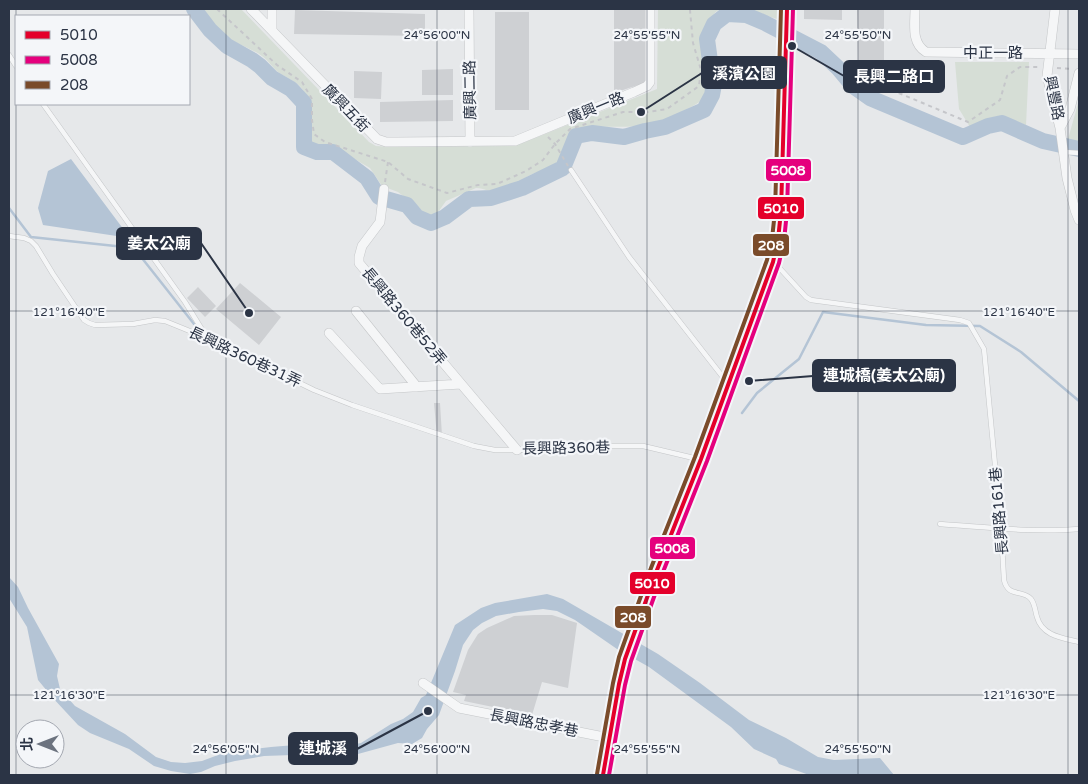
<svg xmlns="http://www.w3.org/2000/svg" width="1088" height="784" viewBox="0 0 1088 784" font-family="'Varela Round','Noto Sans TC',sans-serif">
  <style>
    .green { fill: #d6ded6 }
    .water { fill: #b4c4d5 }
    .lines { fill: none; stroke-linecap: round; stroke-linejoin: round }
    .stream { stroke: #b4c4d5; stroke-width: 2.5 }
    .river { stroke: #b4c4d5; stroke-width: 16 }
    .building { fill: #ced0d3 }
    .lane-casing { stroke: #c4c6c8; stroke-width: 5.5 }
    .street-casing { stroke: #c4c6c8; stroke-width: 10 }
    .secondary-casing { stroke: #c4c6c8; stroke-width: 14 }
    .path { stroke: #c5c6ca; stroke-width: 2; stroke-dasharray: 4 4; stroke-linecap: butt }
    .lane { stroke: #f5f6f7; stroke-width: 4.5 }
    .street { stroke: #f5f6f7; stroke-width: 9 }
    .secondary { stroke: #f8f8f8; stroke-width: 12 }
    .bus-1-casing { stroke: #f4f6f9; stroke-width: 8 }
    .bus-2-casing { stroke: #f4f6f9; stroke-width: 8 }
    .bus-3-casing { stroke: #f4f6f9; stroke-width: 8 }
    .bus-1 { stroke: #e4002b; stroke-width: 4 }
    .bus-2 { stroke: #e5007d; stroke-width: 4 }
    .bus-3 { stroke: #7a4b2a; stroke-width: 4 }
    .ticks { fill: none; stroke: #2b3445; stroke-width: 1; stroke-opacity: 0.45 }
    .labels { text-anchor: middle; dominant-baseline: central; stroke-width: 4.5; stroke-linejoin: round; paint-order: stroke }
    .street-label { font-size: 15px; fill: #2b3445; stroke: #f4f6f9 }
    .ticks-label { font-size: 12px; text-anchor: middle; fill: #2b3445; stroke: #f4f6f9; stroke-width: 4.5; stroke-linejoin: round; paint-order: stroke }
    .leader { fill: none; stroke: #2b3445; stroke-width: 2 }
    .callout-dot { fill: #2b3445; stroke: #f4f6f9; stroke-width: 2 }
    .callout { fill: #2b3445; stroke: #2b3445; stroke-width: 2 }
    .callout-label { font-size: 16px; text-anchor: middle; font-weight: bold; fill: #fff }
    .line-badge { stroke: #f4f6f9; stroke-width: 2 }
    .badge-label { font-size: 14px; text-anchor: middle; font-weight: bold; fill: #fff }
  </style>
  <rect width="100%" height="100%" fill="#e6e8ea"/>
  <path class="green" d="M204,9H241L369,142L376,146L391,147L515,146L657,89L658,9H724C716,9 714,14 710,20C707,27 703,34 702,42C701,59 718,76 708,93C703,101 695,105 687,109C675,116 662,123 648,125C628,128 607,126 586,127L578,129L575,131L570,138L567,152L553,166L530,175L501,193C492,194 485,188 476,188L446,201L436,215L430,217L398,192L382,186L370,168L339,150L327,147L313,148L310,146C303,129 313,107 303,90C297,81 286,78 278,72C272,67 268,60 262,56C251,48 236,44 225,36C215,29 210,19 204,9Z
    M746,9H777V19Z
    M955,62H1029L1026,125L1004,117L970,127L959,109Z
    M1079,100V143L1068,139Z"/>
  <path class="water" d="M71,159L130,238L43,225L38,208L48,171Z
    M9,577L18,587L28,608L59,664L57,676L60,689L75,706L125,734L156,757L171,762L185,763L202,761L226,752L271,747L295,745L339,747L361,743L391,724L403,719L413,712L421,698L426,695L455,625L481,608L495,603L547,594L563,599L658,654L700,683L749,720L786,738L818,757L834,760L880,758L894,775H809L779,764L776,759L754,749L731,727L649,667L617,649L575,620L557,611L543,609L519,612L496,616L482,623L473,630L463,645L455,671L439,715L427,729L422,738L412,744L398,743L358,754L344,755H293L264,756L235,761L215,766L201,772L190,774L171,771L154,766L129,749L90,733L78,725L52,697L38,680L27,627L9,598Z"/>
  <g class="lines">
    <path class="stream" d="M9,208L31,237L134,248L194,324
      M742,413L757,393L799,359L823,312L926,325L980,326L1021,352L1079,401"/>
    <path class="river" d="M194,9L210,30L227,46L252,60L260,66L272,78L291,89L304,103V147L317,152H333L367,178L379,197L407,205L417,217L431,223L445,217L469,199L491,198L522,188L563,168L576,136L592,133L624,137L645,131L665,127L704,110L712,95L715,79L710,61L707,39L714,24L727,14L746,15L765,23L821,52L838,68L853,86L870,98L963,137L988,126L1002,123L1043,141L1079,149"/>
  </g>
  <path class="building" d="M614,9H647L646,81L641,84L614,93Z
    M804,9H842V20L804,19Z
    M857,9H884V62H858Z
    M295,10L425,14V36L294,34Z
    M495,12H529V110H495Z
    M453,69V95H422V70Z
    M354,71L382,72L381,99L354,98Z
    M453,100V121L380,122V102Z
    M240,283L281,317L259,345L216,309Z
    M198,287L216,306L205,317L187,298Z
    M434,403H440L442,436L437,437Z
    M534,615H552L577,623L568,688L542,682L532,715L464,701L466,695L453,692L468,650L478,634L487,628L514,616Z"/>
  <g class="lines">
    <defs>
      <path id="lane" d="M9,55L16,66
        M43,104L185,302L206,336
        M1064,152L1079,153
        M571,170L629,257L726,381
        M9,236L24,238L31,241L36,246L53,274L84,320L89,323L95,325L133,324L155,320L165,321L207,338L314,390L352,405L474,446L495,450H517L598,446H643L698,459
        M774,262L806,297L811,300L960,320L969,323L984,349L1001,528L1004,580C1008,598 1023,589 1031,599C1035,604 1035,611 1037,617C1042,636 1063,638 1079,642
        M940,524C985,527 1035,533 1079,529"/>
      <path id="street" d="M251,9L377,139L386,142H396L515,141L634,92L647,86L650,82V9
        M272,9V30
        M469,9L470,142
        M915,9C915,24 911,43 926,52L1079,54
        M1055,9L1047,76L1060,128L1067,178L1075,210L1079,220
        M1060,128L1070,109L1079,73
        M384,189L380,222L362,246L359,257V263L517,450
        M356,311L417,387
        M329,333L380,389L461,384
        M423,683L459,708L609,738"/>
      <path id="secondary" d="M603,775L619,684L625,659L657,570L701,459L773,262L778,240L781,211L787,9"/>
    </defs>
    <use href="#lane" class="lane-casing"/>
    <use href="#street" class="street-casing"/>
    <use href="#secondary" class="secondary-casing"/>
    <path class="path" d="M217,9L277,65L302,82L312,99V120L314,134L325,142L388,162L408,179L447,193L478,185L497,184L526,171L543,160L555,144L570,129L623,112H648L667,109L699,86L701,70L693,43L690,10L691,9
      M855,62L872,84L894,91L968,122L1000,100L1007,76L1020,67H1039
      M1057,68L1072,69
      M548,137L555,144L568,166
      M385,182L388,162"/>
    <use href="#lane" class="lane"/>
    <use href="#street" class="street"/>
    <use href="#secondary" class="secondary"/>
    <defs>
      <path id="bus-1" d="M603,775L619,684L625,659L657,570L701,459L773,262L778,240L781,211L787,9"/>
      <path id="bus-2" d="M609,775L625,685L631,661L663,572L707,461L779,263L784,241L787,211L793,9"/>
      <path id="bus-3" d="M597,774L613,683L619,657L651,568L695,457L767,260L772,239L775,211L781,9"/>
    </defs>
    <use href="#bus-1" class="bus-1-casing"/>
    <use href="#bus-2" class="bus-2-casing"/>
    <use href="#bus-3" class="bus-3-casing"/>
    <use href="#bus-1" class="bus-1"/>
    <use href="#bus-2" class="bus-2"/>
    <use href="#bus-3" class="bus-3"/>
  </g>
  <path class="ticks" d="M16,9V775M226,9V775M437,9V775M647,9V775M858,9V775M1068,9V775M9,311H1079M9,695H1079"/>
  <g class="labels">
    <g class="street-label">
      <text x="993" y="53">中正一路</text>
      <text transform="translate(470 90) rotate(-91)">廣興二路</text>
      <text transform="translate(1054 98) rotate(78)">興豐路</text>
      <text transform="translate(346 108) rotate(46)">廣興五街</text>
      <text transform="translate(596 108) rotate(-22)">廣興一路</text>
      <text transform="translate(404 316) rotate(50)">長興路360巷52弄</text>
      <text transform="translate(245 357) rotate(25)">長興路360巷31弄</text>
      <text transform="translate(566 448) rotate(-1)">長興路360巷</text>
      <text transform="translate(999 511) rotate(-95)">長興路161巷</text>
      <text transform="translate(534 723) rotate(11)">長興路忠孝巷</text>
    </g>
  </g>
  <g class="ticks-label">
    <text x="437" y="39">24°56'00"N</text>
    <text x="647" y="39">24°55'55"N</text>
    <text x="858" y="39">24°55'50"N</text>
    <text x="1019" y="316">121°16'40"E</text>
    <text x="69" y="316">121°16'40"E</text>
    <text x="1019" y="699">121°16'30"E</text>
    <text x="69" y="699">121°16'30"E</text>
    <text x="226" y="753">24°56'05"N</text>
    <text x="437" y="753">24°56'00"N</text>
    <text x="647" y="753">24°55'55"N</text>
    <text x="858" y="753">24°55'50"N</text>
  </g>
  <path class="leader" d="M641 112L702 73M792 46L844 76M249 313L201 243M749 381L813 376M428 711L357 749"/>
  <g class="callout-dot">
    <circle cx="641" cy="112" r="5"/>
    <circle cx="792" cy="46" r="5"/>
    <circle cx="249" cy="313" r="5"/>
    <circle cx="749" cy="381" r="5"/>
    <circle cx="428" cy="711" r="5"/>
  </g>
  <g class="callout">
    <rect x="702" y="57" width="84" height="31" rx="5"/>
    <rect x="844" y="61" width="100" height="31" rx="5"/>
    <rect x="117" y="228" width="84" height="31" rx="5"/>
    <rect x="813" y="360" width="142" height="31" rx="5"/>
    <rect x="289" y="733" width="68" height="31" rx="5"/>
  </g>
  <g class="callout-label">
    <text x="744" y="79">溪濱公園</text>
    <text x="894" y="82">長興二路口</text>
    <text x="159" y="249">姜太公廟</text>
    <text x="884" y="381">連城橋(姜太公廟)</text>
    <text x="323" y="754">連城溪</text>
  </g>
  <g class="line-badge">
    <rect x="765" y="158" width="47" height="24" rx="5" fill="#e5007d"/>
    <rect x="757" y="196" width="48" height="24" rx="5" fill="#e4002b"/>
    <rect x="752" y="233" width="38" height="24" rx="5" fill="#7a4b2a"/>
    <rect x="649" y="536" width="47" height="24" rx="5" fill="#e5007d"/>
    <rect x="629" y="571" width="47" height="24" rx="5" fill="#e4002b"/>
    <rect x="614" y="605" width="38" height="24" rx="5" fill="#7a4b2a"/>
  </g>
  <g class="badge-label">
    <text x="788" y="175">5008</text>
    <text x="781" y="213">5010</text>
    <text x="771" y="250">208</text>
    <text x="672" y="553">5008</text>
    <text x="652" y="588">5010</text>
    <text x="633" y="622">208</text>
  </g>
  <rect width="1088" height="784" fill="none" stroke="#2b3445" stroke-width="20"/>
  <rect x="15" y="15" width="175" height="90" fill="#f4f6f9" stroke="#a4a8b1"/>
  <rect x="25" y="31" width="25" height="8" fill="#e4002b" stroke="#a4a8b1"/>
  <text x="60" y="40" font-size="15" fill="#2b3445">5010</text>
  <rect x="25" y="56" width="25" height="8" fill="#e5007d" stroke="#a4a8b1"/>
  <text x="60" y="65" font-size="15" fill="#2b3445">5008</text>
  <rect x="25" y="81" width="25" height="8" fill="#7a4b2a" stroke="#a4a8b1"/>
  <text x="60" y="90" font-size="15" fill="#2b3445">208</text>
  <g transform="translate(40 744) rotate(270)"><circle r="24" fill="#f4f6f9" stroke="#a4a8b1"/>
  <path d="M0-4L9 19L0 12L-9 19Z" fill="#6c737f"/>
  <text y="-8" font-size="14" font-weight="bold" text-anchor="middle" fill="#2b3445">北</text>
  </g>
</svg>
